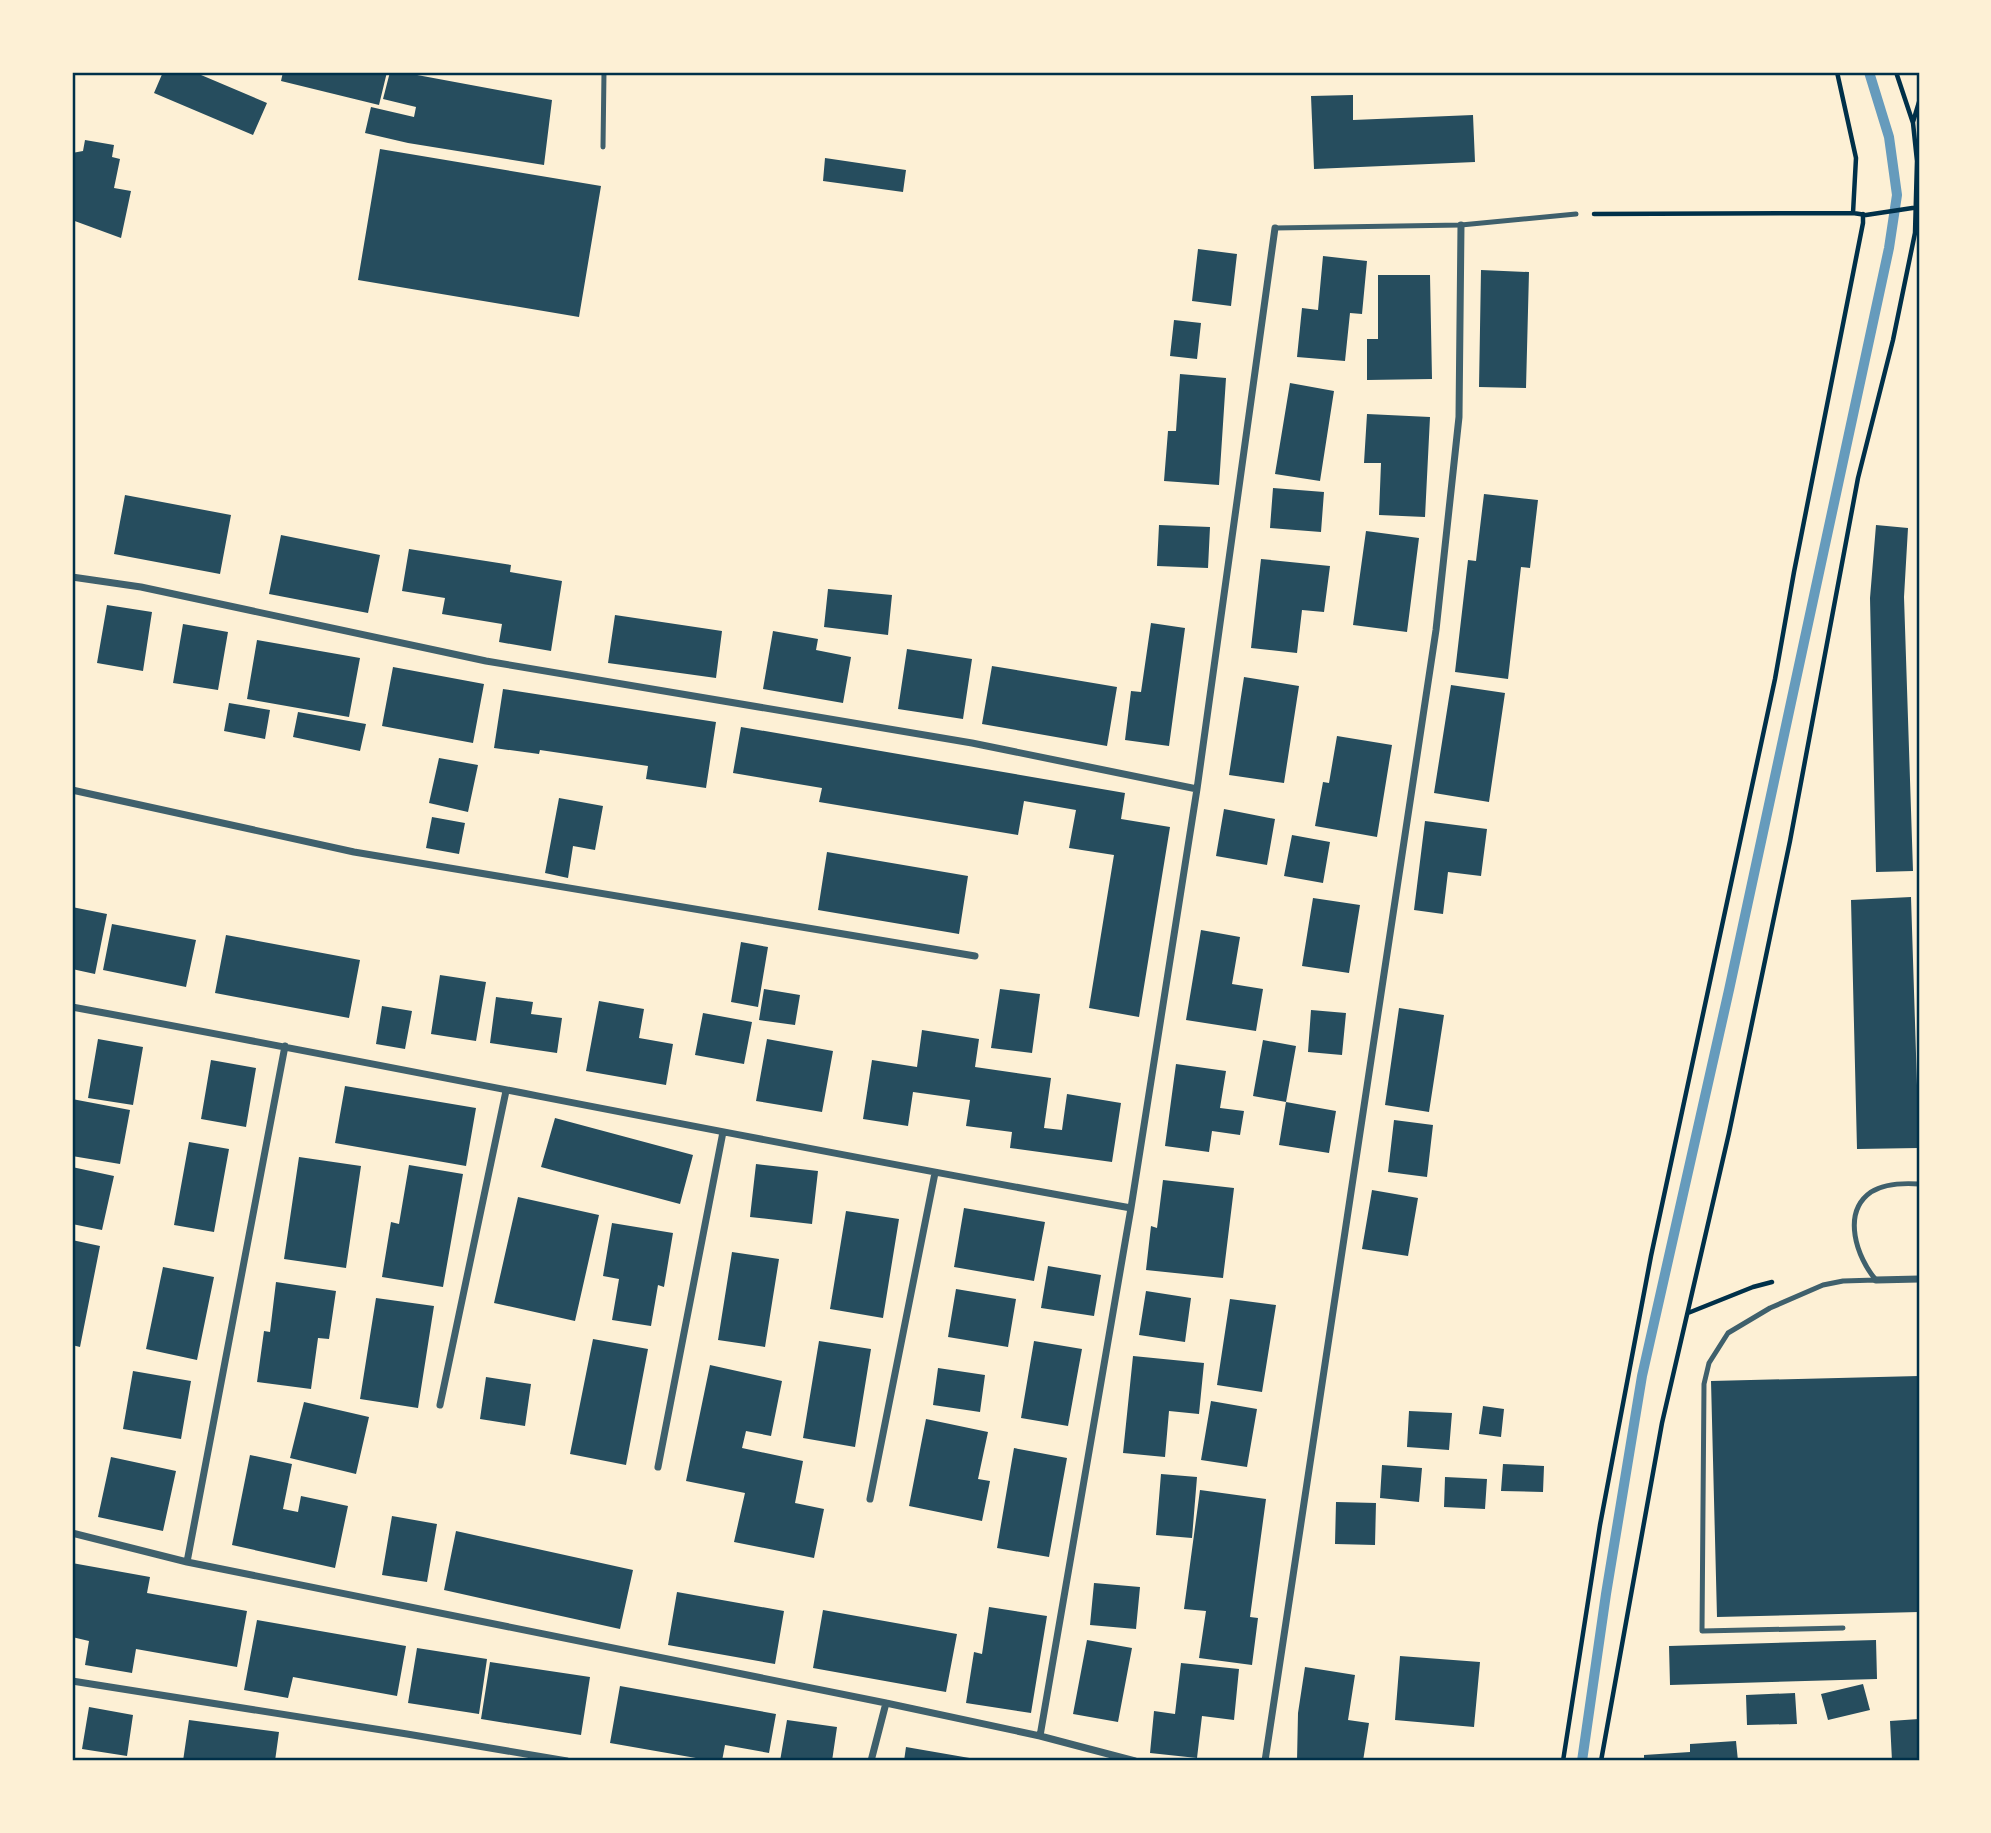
<svg xmlns="http://www.w3.org/2000/svg" width="1991" height="1833" viewBox="0 0 1991 1833" font-family="'Source Sans 3',sans-serif">
  <style>
    .lines { fill: none; stroke-linecap: round; stroke-linejoin: round }
    .stream { stroke: #669bbc; stroke-width: 10 }
    .building { fill: #264d5e }
    .path { stroke: #003049; stroke-width: 4.5 }
    .service { stroke: #3f606c; stroke-width: 5 }
    .minor { stroke: #3f606c; stroke-width: 7 }
    .neatline { fill: none; stroke: #003049; stroke-width: 2.5 }
  </style>
  <rect width="100%" height="100%" fill="#fdf0d5"/>
  <g class="lines">
    <path class="stream" d="M1582,1761L1606,1594L1642,1376L1729,990L1889,248L1897,195L1889,137L1869,72"/>
  </g>
  <path class="building" d="M163,72H194L267,103L253,135L154,93Z
    M283,72H387L379,105L281,81Z
    M390,72H401L552,100L544,165L408,143L365,133L371,107L414,117L416,107L383,99Z
    M1353,95V120L1473,115L1475,162L1314,169L1311,96Z
    M85,140L114,145L112,157L120,159L114,188L131,191L121,238L72,220V153L83,151Z
    M380,149L601,186L579,317L358,280Z
    M825,158L906,170L903,192L823,181Z
    M1198,249L1237,254L1231,306L1192,301Z
    M1323,256L1367,261L1362,314L1350,313L1345,361L1297,357L1302,308L1318,310Z
    M1481,270L1529,272L1526,388L1479,387Z
    M1378,275H1430L1432,379L1367,380V339H1378Z
    M1174,320L1201,323L1197,359L1170,356Z
    M1180,374L1226,378L1219,485L1164,481L1168,431H1176Z
    M1290,383L1334,391L1320,481L1275,474Z
    M1367,414L1430,417L1425,517L1379,515L1381,463H1364Z
    M1273,488L1324,492L1321,532L1270,528Z
    M1484,494L1538,500L1530,568L1521,567L1508,679L1455,672L1468,560L1476,561Z
    M125,495L231,515L220,574L114,554Z
    M1159,525L1210,527L1208,568L1157,566Z
    M1876,525L1908,528L1904,597L1913,871L1876,872L1870,598Z
    M1366,531L1419,538L1407,632L1353,625Z
    M281,535L380,555L368,613L269,594Z
    M409,549L511,565L510,572L562,581L551,651L499,642L502,624L442,614L445,598L402,591Z
    M1261,559L1330,566L1324,612L1302,610L1297,653L1251,648Z
    M828,589L892,595L888,635L824,627Z
    M107,605L152,612L143,671L97,663Z
    M615,615L722,631L716,678L608,663Z
    M1151,623L1185,628L1169,746L1125,740L1131,691L1141,692Z
    M183,624L228,632L218,690L173,683Z
    M773,631L818,639L816,650L851,657L843,703L763,689Z
    M257,640L360,658L349,717L247,699Z
    M907,649L972,659L963,719L898,709Z
    M992,666L1117,687L1107,746L982,724Z
    M393,667L484,684L473,743L382,726Z
    M1244,677L1299,686L1284,783L1229,775Z
    M1451,685L1505,693L1489,802L1434,793Z
    M503,689L716,722L706,788L646,779L648,766L540,750L539,754L494,748Z
    M229,703L270,710L265,739L224,731Z
    M298,712L366,724L360,751L293,737Z
    M741,727L1125,793L1121,819L1170,827L1139,1017L1089,1008L1114,855L1069,848L1076,810L1024,801L1018,835L819,802L822,788L733,773Z
    M1337,736L1392,745L1377,837L1315,826L1323,782L1329,783Z
    M439,758L478,765L468,812L429,803Z
    M559,798L603,806L595,850L573,846L568,878L545,873Z
    M1224,809L1275,819L1267,865L1216,856Z
    M432,817L465,823L459,854L426,848Z
    M1425,821L1487,829L1481,876L1448,872L1443,914L1414,910Z
    M1292,835L1330,842L1323,883L1284,876Z
    M827,852L968,876L959,934L818,910Z
    M1911,897L1919,1148L1857,1149L1851,900Z
    M1313,898L1360,905L1349,973L1302,966Z
    M72,907L107,914L95,974L72,969Z
    M112,924L196,940L186,987L103,970Z
    M1201,930L1240,937L1232,984L1263,989L1256,1031L1186,1020Z
    M226,935L360,960L349,1018L215,993Z
    M741,942L768,947L758,1007L731,1002Z
    M440,975L486,982L476,1041L431,1034Z
    M764,989L800,995L795,1025L759,1020Z
    M1000,989L1040,994L1032,1053L991,1048Z
    M496,997L533,1002L531,1014L562,1018L557,1053L490,1043Z
    M599,1001L644,1009L639,1038L673,1044L666,1085L586,1071Z
    M382,1006L412,1011L405,1049L376,1044Z
    M1399,1008L1444,1015L1429,1112L1385,1105Z
    M1311,1010L1346,1013L1342,1055L1308,1052Z
    M703,1013L752,1022L744,1064L695,1055Z
    M922,1030L979,1039L975,1067L1051,1078L1044,1128L1062,1130L1067,1094L1121,1103L1112,1162L1010,1148L1012,1132L966,1126L970,1100L913,1092L908,1126L863,1119L872,1060L917,1067Z
    M98,1039L143,1047L133,1105L88,1098Z
    M767,1039L833,1051L822,1112L756,1101Z
    M1263,1040L1296,1046L1286,1102L1253,1096Z
    M211,1060L256,1068L246,1127L201,1119Z
    M1176,1064L1226,1071L1220,1108L1244,1111L1240,1135L1212,1131L1209,1152L1165,1146Z
    M345,1086L476,1108L466,1166L335,1143Z
    M72,1099L130,1110L120,1164L72,1156Z
    M1286,1102L1336,1111L1329,1153L1279,1145Z
    M555,1118L693,1155L680,1204L541,1167Z
    M1394,1120L1433,1125L1427,1177L1388,1172Z
    M189,1142L229,1149L214,1232L174,1225Z
    M299,1157L361,1166L346,1268L284,1259Z
    M756,1164L818,1171L812,1224L750,1217Z
    M409,1165L463,1174L443,1287L382,1277L391,1222L399,1224Z
    M72,1167L114,1176L102,1230L72,1224Z
    M1163,1180L1234,1188L1223,1278L1146,1270L1151,1226L1157,1228Z
    M1372,1190L1418,1198L1408,1256L1362,1249Z
    M518,1197L599,1215L575,1321L494,1303Z
    M964,1208L1045,1222L1034,1281L954,1267Z
    M846,1211L899,1219L883,1318L830,1309Z
    M612,1223L673,1233L664,1287L658,1285L651,1326L612,1320L619,1279L603,1276Z
    M72,1240L100,1246L80,1347L72,1345Z
    M732,1252L779,1259L765,1347L718,1340Z
    M1048,1266L1101,1275L1094,1316L1041,1308Z
    M163,1267L214,1277L197,1360L146,1349Z
    M276,1282L336,1291L329,1339L318,1338L311,1389L257,1382L264,1331L270,1332Z
    M956,1289L1016,1299L1008,1347L948,1337Z
    M1146,1291L1191,1298L1185,1342L1139,1335Z
    M376,1298L434,1306L418,1408L360,1399Z
    M1230,1299L1276,1305L1262,1392L1217,1385Z
    M593,1339L648,1349L626,1465L570,1454Z
    M819,1341L871,1349L855,1447L803,1438Z
    M1034,1341L1082,1349L1068,1426L1021,1418Z
    M1133,1356L1204,1363L1199,1414L1169,1411L1165,1457L1123,1453Z
    M710,1365L782,1381L771,1436L746,1431L742,1448L803,1461L795,1503L824,1509L814,1558L734,1542L745,1493L686,1481Z
    M938,1368L985,1375L980,1412L933,1405Z
    M133,1371L191,1381L181,1439L123,1429Z
    M1919,1376V1612L1717,1617L1711,1381Z
    M486,1377L531,1384L525,1426L480,1419Z
    M1211,1401L1257,1409L1247,1467L1201,1460Z
    M304,1402L369,1417L356,1474L290,1458Z
    M1483,1406L1504,1409L1501,1437L1479,1434Z
    M1409,1411L1452,1413L1449,1450L1407,1447Z
    M926,1419L988,1432L978,1479L990,1481L982,1521L909,1506Z
    M1014,1448L1067,1458L1049,1557L997,1548Z
    M250,1455L292,1464L283,1509L298,1512L301,1496L348,1506L335,1568L232,1545Z
    M111,1457L176,1471L163,1531L98,1517Z
    M1503,1464L1544,1466L1543,1492L1501,1491Z
    M1382,1465L1422,1468L1419,1502L1380,1498Z
    M1161,1474L1197,1477L1192,1538L1156,1535Z
    M1445,1477L1487,1479L1485,1509L1444,1507Z
    M1200,1490L1266,1499L1250,1617L1258,1618L1252,1665L1199,1658L1206,1611L1184,1609Z
    M1336,1502L1376,1503L1375,1545L1335,1544Z
    M392,1516L437,1524L427,1582L382,1575Z
    M456,1531L633,1570L620,1629L444,1590Z
    M72,1563L150,1577L147,1593L247,1611L237,1667L136,1649L132,1673L85,1665L89,1641L72,1637Z
    M1094,1583L1140,1587L1136,1629L1090,1625Z
    M677,1592L784,1611L775,1664L668,1645Z
    M989,1607L1047,1616L1031,1713L966,1703L974,1652L982,1654Z
    M823,1610L957,1634L946,1692L813,1668Z
    M257,1620L406,1646L397,1696L293,1677L288,1698L244,1690Z
    M1087,1640L1132,1648L1118,1722L1073,1714Z
    M1876,1640L1877,1679L1670,1685L1669,1646Z
    M417,1648L487,1659L479,1714L408,1703Z
    M1400,1656L1480,1662L1474,1727L1395,1720Z
    M490,1662L590,1677L581,1735L481,1719Z
    M1181,1663L1239,1669L1234,1720L1202,1716L1197,1758L1150,1753L1154,1711L1175,1714Z
    M1305,1667L1355,1675L1348,1720L1369,1723L1363,1761H1297L1298,1713Z
    M1863,1684L1870,1710L1828,1720L1821,1694Z
    M620,1686L776,1714L769,1753L725,1745L722,1761H713L610,1743Z
    M1795,1693L1797,1724L1747,1725L1746,1695Z
    M89,1707L133,1715L127,1756L82,1749Z
    M1919,1719V1761H1892L1890,1721Z
    M189,1720L279,1732L275,1761H183Z
    M787,1720L837,1727L832,1761H780Z
    M1736,1741L1738,1761H1644V1755L1690,1752V1744Z
    M906,1747L981,1760V1761H904Z"/>
  <g class="lines">
    <path class="path" d="M1837,72L1856,158L1853,213
      M1913,122L1919,102
      M1594,214L1853,213L1866,215L1919,207
      M1688,1313L1753,1287L1772,1282
      M1563,1761L1600,1525L1651,1256L1775,679L1794,572L1863,223V214
      M1601,1761L1662,1423L1729,1133L1790,841L1858,478L1893,340L1915,233L1917,161L1913,123L1896,72"/>
    <path class="service" d="M603,147L604,72
      M1275,228L1461,225L1576,214
      M1876,1280C1857,1258 1841,1213 1871,1192C1885,1183 1904,1183 1919,1184
      M1843,1628L1702,1631L1704,1384L1709,1363L1728,1333L1770,1308L1823,1285L1843,1281L1876,1280"/>
    <path class="minor" d="M72,577L141,587L486,661L972,743L1197,789
      M72,790L354,852L975,956
      M72,1007C425,1072 777,1145 1131,1208
      M1876,1280L1919,1279
      M440,1405L506,1091
      M658,1467L723,1132
      M870,1499L935,1173
      M72,1533L187,1562L886,1703L1040,1736L1135,1761
      M187,1562L285,1046
      M72,1681L407,1734L567,1761
      M1040,1736L1131,1208L1197,789L1275,228
      M871,1761L886,1703
      M1265,1761L1436,630L1459,417L1461,225"/>
  </g>
  <rect width="1991" height="1833" fill="none" stroke="#fdf0d5" stroke-width="147"/>
  <rect x="74" y="74" width="1844" height="1685" class="neatline"/>
</svg>
